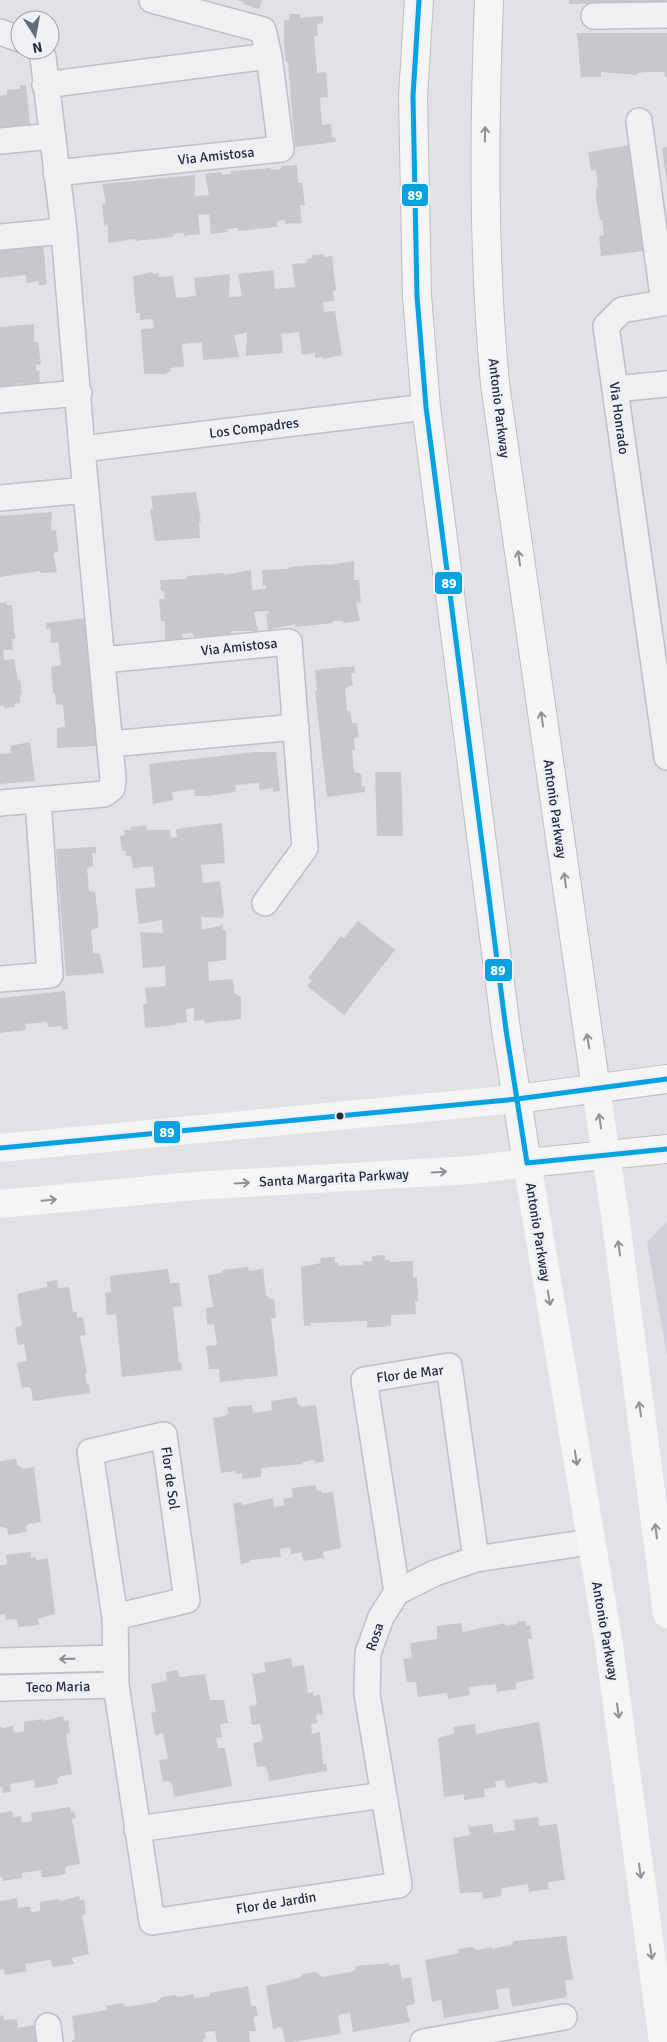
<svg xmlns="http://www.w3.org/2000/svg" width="667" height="2042" viewBox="0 0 667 2042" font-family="Signika,sans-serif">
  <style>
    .built { fill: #cfd0d9 }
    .building { fill: #c7c7cd }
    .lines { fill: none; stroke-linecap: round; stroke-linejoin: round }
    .minor-casing { stroke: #bfbfc4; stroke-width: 28 }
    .primary-casing { stroke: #bdbec4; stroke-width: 30 }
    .minor { stroke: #f0f0f2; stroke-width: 25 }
    .secondary { stroke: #f5f5f6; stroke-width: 28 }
    .primary { stroke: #f5f5f6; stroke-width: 28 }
    .bus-1-casing { stroke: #eef0f6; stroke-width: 9 }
    .bus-1 { stroke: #04a2e0; stroke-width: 5 }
    .oneway { stroke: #8e909a }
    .oneway2 { stroke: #8c8e98 }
    .bus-dot { fill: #282b3f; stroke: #eef0f6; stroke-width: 2 }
    .labels { text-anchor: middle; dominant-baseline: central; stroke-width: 5; stroke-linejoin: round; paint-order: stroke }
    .street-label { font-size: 14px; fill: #282b3f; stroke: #eef0f6 }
    .line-badge { stroke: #eef0f6; stroke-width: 2 }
    .badge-label { font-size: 14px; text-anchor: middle; font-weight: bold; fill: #fff }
  </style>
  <rect width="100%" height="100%" fill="#e1e1e6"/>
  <path class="built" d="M667,1221V1355L647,1243Z"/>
  <path class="building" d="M237,0H262L259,9L243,4L244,2Z
    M569,0H667V3L569,4Z
    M289,14H300V18L323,16V23L317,24L318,36H314L317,73L326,72L328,97L320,98L322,125L331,124L332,138L335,137L336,142L295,147L288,62H286L284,41V20L290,19Z
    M577,33H667V77H665L664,72H648L637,73V75L601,72V77H581Z
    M20,85H26L30,124L0,128V96L7,95V90L20,89Z
    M631,145L644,251L601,256L599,236L604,235L602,220H600L596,199V187H598L596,170L591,171L588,152Z
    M664,147H667V183L662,149Z
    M297,165L298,183H302L305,205H300L302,223L285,224V220L277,221V227L238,231V228L227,229L228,232L211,234L209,214L198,215L200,234L184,236V233L173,234V237L135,241V239L108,243V224L104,225L102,204L106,203L102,184L195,175V196L209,195L205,174L222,172V175L231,174V171L271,168V170L281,169V166Z
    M43,245L47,284L39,285V281L26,283V275L0,278V248Z
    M323,254L324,257L332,256L336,290L333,291L334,301L323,302L324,312L335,311L342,355L323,359V357L315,358V353L302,355L299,332L281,334L283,353L246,356L247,333L234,335L239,357L203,360L202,342L182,344L184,366L171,368V371L165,374H144L141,329L154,328L153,319L140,320V313H136L133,276L153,272V274L159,273V277L173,276L176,298L196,296L194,278L230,274L229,297L242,296L238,274L273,270L275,289L295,287L292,264L307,263V259L312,258V255Z
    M34,324V342H38L41,364L36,365V371H39L40,384L23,385V383L0,387V327Z
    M196,492L201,522H199L200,538L155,541L150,509H153L151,496Z
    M52,512L51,531L56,530L58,552L53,553L57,572L40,573V571L0,577V516Z
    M354,561V580H359L361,602L356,603L360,621L343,623V621H333V623L295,627V624L268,630L266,614H269V611L254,612L258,631H231V634L193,637V633L182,634L183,639L165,640V621H161L159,599H165L164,591H161L160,580L187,579V576L224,573L225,575L251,570L252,590L266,589V585L263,586L262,570L289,569V567L327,564V565Z
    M7,602V605H12L15,639H12L13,650H3L4,660L14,659L18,680L20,679L22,695H20V703L14,704L15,707L4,708V705L0,706V603Z
    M86,618L97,746L57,748V728L65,727L63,705L56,704L55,693H53L51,667L61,665L58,642L51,643L50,628L46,629V623Z
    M354,666L355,673H351L353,685L345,688L347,711H350L352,723H357L359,737L354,738L355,750H352L354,772L361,774L362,786H365V792L327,797L315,691H317L315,670Z
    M30,742L35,781L0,784V754L11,753L10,746Z
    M255,752H276L280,791L273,792V788L259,790V783L235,785L236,792L208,796H195L194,789L172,792L173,800L153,804L149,764Z
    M375,772H401L403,836H377Z
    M222,823L225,863L201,865L203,883L220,881L224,913L223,918L201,917L202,930L223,925V930H226V960L208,962L209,981L233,979L234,993L241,997V1019L205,1023L204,1020L194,1021V1008L186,1009L187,1022L175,1023L176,1025L145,1028L143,1004H147L145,988L166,986L165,966L143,968L140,932L163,933L162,920L139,924L135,889L155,887L153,866L133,868L131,856H126V851H122L120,836L125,835L124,830H131V827L146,825L147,830H170L171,838L177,837L176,829Z
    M96,847V853H92L93,866L87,868L89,891L95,892L98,918V928L91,930L93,953L100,954L104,973L66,976L56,849Z
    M358,921L395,950L344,1015L307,986L312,981L308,978L341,936L344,938Z
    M65,991L68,1029H62V1026L48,1027L47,1022L25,1024L26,1030L0,1033V998Z
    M385,1255V1260H390V1262L413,1261V1277H417L418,1301H415L416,1314L391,1315V1326L367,1328V1321L311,1323V1326H304L301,1267L321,1263L320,1258L335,1257V1263H338V1266L363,1265V1261H372V1256Z
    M248,1267L249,1271L263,1269L266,1296H268L269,1299H274L276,1318H271L278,1376L220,1382L219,1369H209L206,1346L217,1345L214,1324L207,1325L206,1308L213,1307L208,1275L223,1273L222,1270Z
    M168,1269L170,1283H179L182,1306L173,1307L179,1362H181L182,1370L122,1377L116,1314L107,1315L105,1293L111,1292L110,1276Z
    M57,1280L58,1288L69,1287L73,1312H77V1318L83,1317L86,1335L80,1336L87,1373H85L87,1385L89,1384L90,1393L33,1401L31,1389L29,1387L22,1388L17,1363L27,1361L24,1344L18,1345L15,1327L22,1326L17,1294L47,1287V1282Z
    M297,1397L298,1405H301V1407L316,1405L324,1462L315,1463V1460L302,1462L303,1464L261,1468V1477L242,1479V1473L236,1474L235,1471L221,1473L213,1418L226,1416V1414H229L227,1407L252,1405L253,1413L272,1410L271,1401Z
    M16,1459L18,1466H21V1469L34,1467L41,1522L29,1524L26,1526L27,1532L8,1535L7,1528L0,1527V1461Z
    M316,1485L317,1491L321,1490V1493L333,1492L341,1548L323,1552L324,1558L303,1561L302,1552L291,1554L290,1547L280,1549L281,1557L250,1560V1562L241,1564L233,1503L241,1502L242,1505L273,1498L274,1507L284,1505L283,1499L293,1497L292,1488Z
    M31,1552V1558L36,1557V1560L48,1558L55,1614L38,1619L39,1625L18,1627L17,1619L6,1620L5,1614L0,1615V1565L7,1564L6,1555Z
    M526,1621V1626L530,1625L532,1639H528L534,1679L516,1683V1689L497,1692L496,1684L469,1687L470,1695L448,1699L447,1693L418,1697L416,1682H407L403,1659L412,1658L410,1643L437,1639V1626L461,1623L463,1632L505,1623V1626L517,1624V1622Z
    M291,1658L292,1667L304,1665L308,1693L313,1692V1696L320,1695L323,1714L316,1715L317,1723L311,1724L312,1734L320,1732L323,1764H326L327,1771L269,1781L267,1768L265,1769V1766L257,1767L253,1743L263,1741L260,1724L252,1725L249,1706L257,1705L252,1674L266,1672L264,1663Z
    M178,1670L179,1677L205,1674L210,1700H224L228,1723L220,1724L222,1737L216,1738L218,1748H225L232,1786L174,1797L172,1784L169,1781L163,1782L159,1760L168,1759L163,1733L155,1735L151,1713L156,1712L151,1684L167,1681L166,1672Z
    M63,1716L64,1721L68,1720L70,1733L66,1734L72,1774L60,1776V1778H57L58,1784L35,1788L34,1780L10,1784L11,1792L3,1793L2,1787H0V1725L2,1728L13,1726L14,1733L24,1731V1722L43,1719V1721Z
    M539,1722L548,1782L538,1784L537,1782L507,1788L504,1780L495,1781L496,1787L484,1789L485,1797L464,1800V1794L444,1797L438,1738L455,1733L453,1727L475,1724L476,1734Z
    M70,1807L71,1812L74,1811L76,1818L72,1819L80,1864L67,1866L65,1868L66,1874L42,1878L41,1870L22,1873V1878L3,1881L2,1876L0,1877V1813L12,1811L13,1817L21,1816L22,1823L32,1821L31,1813Z
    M538,1817L539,1826L557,1824L565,1880L548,1882L549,1889L529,1892L528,1884L502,1888L501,1896L483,1899L482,1892L460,1893L453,1838L470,1835L468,1827L492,1824L494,1833L515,1830L514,1820Z
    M79,1896L80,1900L84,1899L86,1914L82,1915L89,1954L72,1958L74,1964L53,1967L50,1960L25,1964L27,1971L5,1975L4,1969L0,1970V1901L17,1898L18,1908L30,1906L31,1912L40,1911V1902L59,1899L60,1901Z
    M566,1936L573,1979L565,1981L567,1997L512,2007L509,1988L496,1990L499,2009L444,2018L441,2000L432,2002L425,1960L459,1953L458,1949L472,1947L477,1950L492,1947V1949L511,1945L514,1941Z
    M389,1963V1966L399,1964L402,1979L411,1977L415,2004L406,2006L410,2022L353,2032L350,2013L338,2015L341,2034L292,2042H285L282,2027L273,2029L266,1986L302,1977V1974L316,1972L322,1977L355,1971L356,1966Z
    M248,1986L251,2006H256L258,2016L253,2017L256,2031H249L250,2042H217L215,2031L205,2032L206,2039H203V2042H72V2040L75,2039L72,2016L107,2010L106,2006L122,2003L126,2007L157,2002L162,1997L176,1995L177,1997L194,1994V1998L210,1996V1993Z
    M3,2015L4,2020L17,2019L18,2028L34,2025L36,2042H0V2016Z"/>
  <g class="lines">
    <defs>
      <path id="minor" d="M152,0L263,30L269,56
        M594,16L667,15
        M0,32L20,39
        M45,85L269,56L281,149L56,173
        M639,121L664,303
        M0,141L53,136
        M0,237L64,231
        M667,302L622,310L606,326L667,757
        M615,389L667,384
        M0,400L79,393
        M82,449L426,407
        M0,498L86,490
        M103,660L289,642L305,848L265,903
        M110,744L296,727
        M0,803L104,794L112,788L113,779L82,449L64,231L43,57L40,50
        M0,979L50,975L38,800
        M397,1592L364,1380L449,1366L476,1559
        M115,1617L187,1600L164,1435L90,1452L115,1617L116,1685L152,1922L399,1885L367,1694L368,1653L381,1617L397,1592L435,1573L476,1559L590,1542
        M0,1661L116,1658
        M0,1688L116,1685
        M137,1829L384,1795
        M48,2026L50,2042
        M423,2042L564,2017"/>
      <path id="primary" d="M419,0L413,96L417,296L426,407L506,1030L527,1163L667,1149
        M489,0C484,129 483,255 495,384L596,1089
        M517,1099L667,1079"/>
    </defs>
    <use href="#minor" class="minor-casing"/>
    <use href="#primary" class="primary-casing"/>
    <use href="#minor" class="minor"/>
    <path class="secondary" d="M596,1089L615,1215L667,1614
      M0,1148L517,1099
      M0,1204L193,1186L471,1170L527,1163L609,1645L663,2042"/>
    <use href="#primary" class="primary"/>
    <defs>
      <path id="bus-1" d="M419,0L413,96L417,296L426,407L506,1030L527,1163
        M0,1148L517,1099L667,1079
        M527,1163L667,1149"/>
    </defs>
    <use href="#bus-1" class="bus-1-casing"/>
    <use href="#bus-1" class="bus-1"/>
  </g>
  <defs><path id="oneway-shaft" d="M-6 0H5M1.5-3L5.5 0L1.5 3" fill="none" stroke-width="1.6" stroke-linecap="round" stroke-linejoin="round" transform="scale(1.25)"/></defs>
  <g class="oneway">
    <use href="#oneway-shaft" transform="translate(485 134) rotate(-89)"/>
    <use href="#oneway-shaft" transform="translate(519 558) rotate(-98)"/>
    <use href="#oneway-shaft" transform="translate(542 719) rotate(-98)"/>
    <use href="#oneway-shaft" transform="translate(565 880) rotate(-98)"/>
    <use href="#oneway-shaft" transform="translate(588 1041) rotate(-100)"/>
    <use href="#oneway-shaft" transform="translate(600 1121) rotate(-98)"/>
    <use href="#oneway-shaft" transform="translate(439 1172) rotate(-3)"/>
    <use href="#oneway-shaft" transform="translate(242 1183) rotate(-3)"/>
    <use href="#oneway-shaft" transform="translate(49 1200) rotate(-5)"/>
    <use href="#oneway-shaft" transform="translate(619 1248) rotate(-98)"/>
    <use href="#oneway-shaft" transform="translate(549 1298) rotate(81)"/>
    <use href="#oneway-shaft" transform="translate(640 1409) rotate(-98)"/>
    <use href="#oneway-shaft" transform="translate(576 1458) rotate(81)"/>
    <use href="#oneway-shaft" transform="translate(656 1531) rotate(-97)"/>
    <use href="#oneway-shaft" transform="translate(618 1711) rotate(82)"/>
    <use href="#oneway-shaft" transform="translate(640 1871) rotate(82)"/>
    <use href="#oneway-shaft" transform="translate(651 1952) rotate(82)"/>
  </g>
  <use class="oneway2" href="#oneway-shaft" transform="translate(67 1659) rotate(179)"/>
  <circle class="bus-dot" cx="340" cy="1116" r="4.5"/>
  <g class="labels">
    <g class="street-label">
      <text transform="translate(216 156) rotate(-6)">Via Amistosa</text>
      <text transform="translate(499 408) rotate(83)">Antonio Parkway</text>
      <text transform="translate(619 418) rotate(82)">Via Honrado</text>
      <text transform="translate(254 428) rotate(-7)">Los Compadres</text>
      <text transform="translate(239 647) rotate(-6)">Via Amistosa</text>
      <text transform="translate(555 809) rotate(82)">Antonio Parkway</text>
      <text transform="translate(334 1178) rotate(-3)">Santa Margarita Parkway</text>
      <text transform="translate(538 1232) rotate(81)">Antonio Parkway</text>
      <text transform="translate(410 1374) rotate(-7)">Flor de Mar</text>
      <text transform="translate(170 1478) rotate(82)">Flor de Sol</text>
      <text transform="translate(605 1631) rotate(80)">Antonio Parkway</text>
      <text transform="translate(375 1637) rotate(-72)">Rosa</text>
      <text transform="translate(58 1687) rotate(-1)">Teco Maria</text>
      <text transform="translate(276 1903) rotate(-9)">Flor de Jardin</text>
    </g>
  </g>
  <g class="line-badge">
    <rect x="401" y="183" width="28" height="24" rx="5" fill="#04a2e0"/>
    <rect x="434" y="571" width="29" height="24" rx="5" fill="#04a2e0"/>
    <rect x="484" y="958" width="29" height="24" rx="5" fill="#04a2e0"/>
    <rect x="153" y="1120" width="28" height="24" rx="5" fill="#04a2e0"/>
  </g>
  <g class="badge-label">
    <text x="415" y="200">89</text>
    <text x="449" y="588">89</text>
    <text x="498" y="975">89</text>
    <text x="167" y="1137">89</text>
  </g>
  <g transform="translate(35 35) rotate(169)"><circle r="24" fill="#eef0f6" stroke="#9fa1ad"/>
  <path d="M0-4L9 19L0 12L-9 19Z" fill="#696b79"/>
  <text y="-8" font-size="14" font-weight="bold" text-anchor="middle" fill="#282b3f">N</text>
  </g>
</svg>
